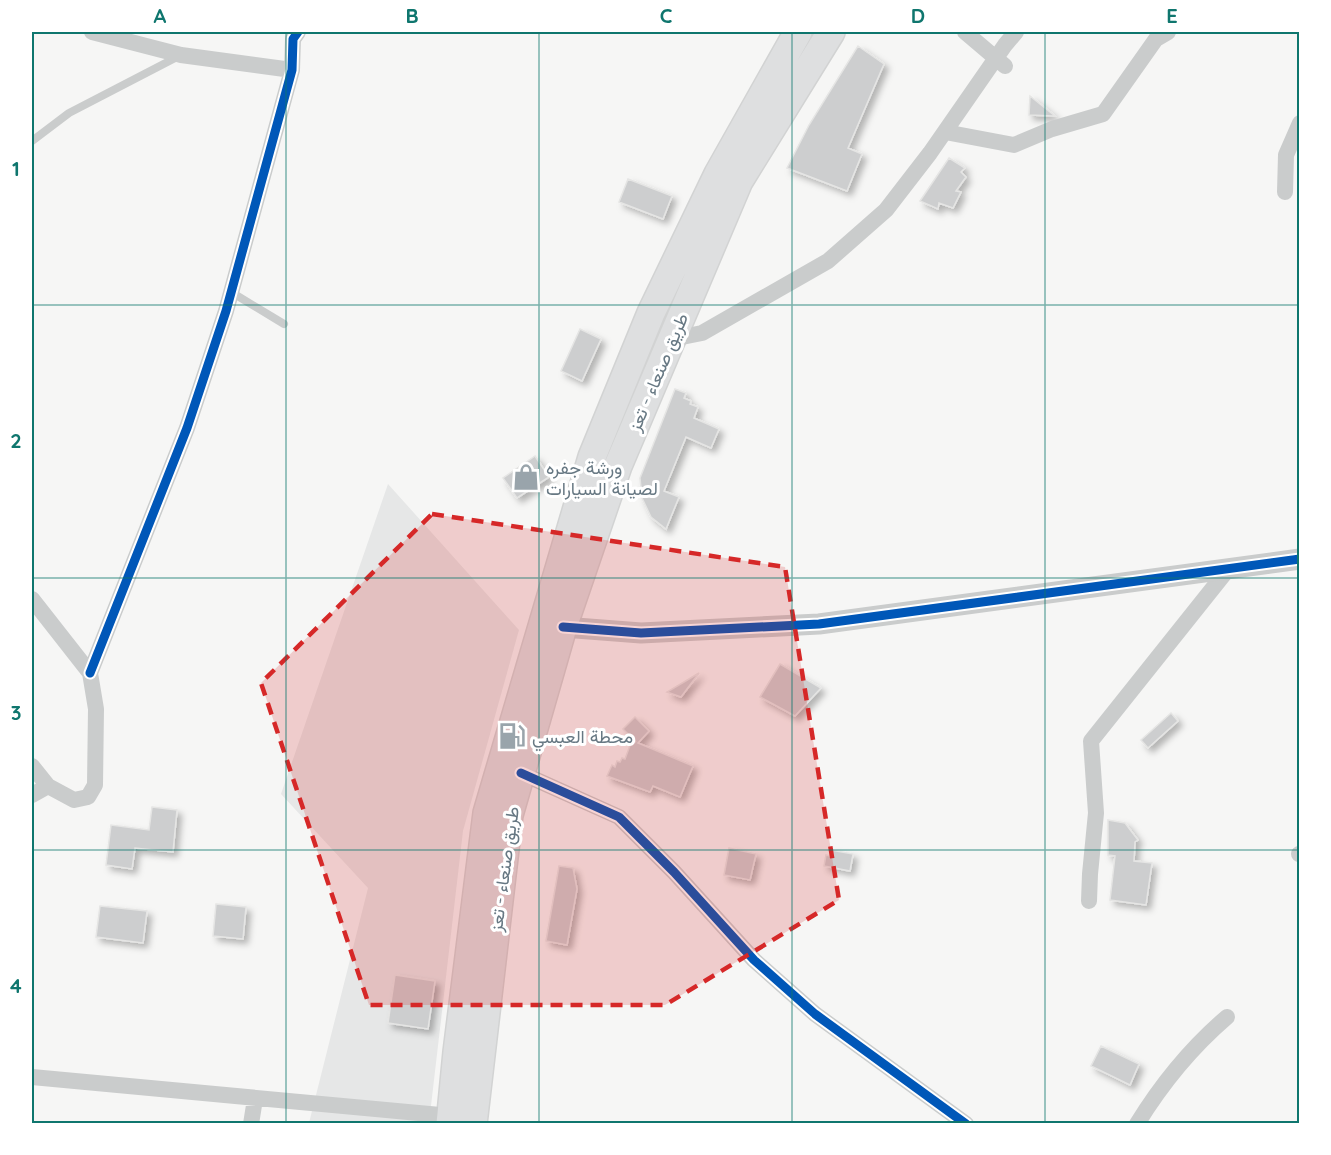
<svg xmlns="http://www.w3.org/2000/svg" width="1331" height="1155" viewBox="0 0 1331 1155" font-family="Quicksand,Vazirmatn,sans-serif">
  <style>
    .built { fill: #e6e7e7 }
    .building { fill: #cdcecf; stroke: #e5e5e4; stroke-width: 1.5; filter: url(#shadow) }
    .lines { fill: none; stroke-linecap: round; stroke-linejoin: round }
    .trunk-casing { stroke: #d2d3d3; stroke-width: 30 }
    .service { stroke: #cacccc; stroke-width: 8 }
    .minor { stroke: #cacccc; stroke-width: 16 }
    .tertiary { stroke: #cacccc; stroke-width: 21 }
    .trunk { stroke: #dedfe0; stroke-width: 27 }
    .cycleway-casing { stroke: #fff; stroke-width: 13 }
    .cycleway { stroke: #0057b8; stroke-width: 9 }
    .marked { fill: #d62828; fill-opacity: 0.2; stroke: #d62828; stroke-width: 4.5; stroke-dasharray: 12 8; stroke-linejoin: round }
    .grid { fill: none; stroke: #0f766e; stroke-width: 1.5; stroke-opacity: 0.55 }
    .labels { text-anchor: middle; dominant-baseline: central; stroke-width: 6; stroke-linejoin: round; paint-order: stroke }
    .street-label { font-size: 18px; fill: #677883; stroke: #fff }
    .poi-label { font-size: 18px; fill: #677883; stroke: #fff; text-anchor: start }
    .neatline { fill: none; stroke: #0f766e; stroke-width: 2 }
    .grid-label { font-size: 20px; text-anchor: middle; font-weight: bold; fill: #0f766e }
  </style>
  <defs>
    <filter id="shadow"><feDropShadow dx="4.5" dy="4.5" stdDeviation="3" flood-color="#0004"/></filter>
  </defs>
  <rect width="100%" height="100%" fill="#f6f6f5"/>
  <path class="built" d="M388,484L519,630L463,831L429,1123H309L368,888L281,794Z"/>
  <path class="building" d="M858,46L884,64L848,148L862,154L847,191L787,168L809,125Z
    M1030,96L1055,116L1029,115Z
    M949,158L965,168L961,172L966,177L956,191L961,192L953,208L939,203L938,209L920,201Z
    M628,179L672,196L663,219L619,202Z
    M580,329L601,339L582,381L561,371Z
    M675,389L686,393L684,398L691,401L690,404L698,407L694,418L719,429L711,448L686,437L664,491L679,497L666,529L651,517L642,498L640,478Z
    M535,456L549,477L517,498L503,478Z
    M780,664L821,688L795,716L760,697Z
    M699,673L681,697L667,692Z
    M1171,713L1178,721L1148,748L1141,740Z
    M635,717L649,731L638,743L693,766L680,797L653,786L650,792L607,776L612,765L615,767L617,761L620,762L622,758L625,759L632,740L636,742L623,729Z
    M152,807L177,810L173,852L135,848L132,869L106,865L111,825L149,830Z
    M1108,820L1125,823L1138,840L1135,842L1134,861L1152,863L1146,905L1110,900L1115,856L1108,855Z
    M729,848L756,854L750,880L724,875Z
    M831,850L853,854L850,871L824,866L826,855L830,856Z
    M559,866L573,868L577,889L567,945L546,941Z
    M216,904L246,907L243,939L213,936Z
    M100,906L147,911L143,943L96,937Z
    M395,975L435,981L428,1029L388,1023Z
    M1101,1046L1139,1064L1130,1085L1091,1066Z"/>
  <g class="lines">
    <defs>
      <path id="trunk" d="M450,1124L457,1052L487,813L592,457L651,313L718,174L798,32
        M473,1124L509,815L563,627L618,466L739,181L831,32"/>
    </defs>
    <use href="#trunk" class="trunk-casing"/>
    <path class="service" d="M32,141L69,113L179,56
      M231,292L284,324"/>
    <path class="minor" d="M92,32L181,55L292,70
      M965,32L1005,66
      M945,132L1014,145L1052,129L1103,114L1156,39L1168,32
      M1285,192L1286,155L1300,123
      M672,339L702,333L828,261L886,210L930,153L1005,45L1016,32
      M32,599L90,673L96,709L95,785L88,797L74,800L48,786
      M90,673L187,428L226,311L292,70L293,39L298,32
      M32,766L48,786L32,795
      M521,773L619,817L674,872L754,960L815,1014L966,1124
      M1299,854H1300
      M1089,901L1090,874L1096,813L1091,741L1229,568
      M32,1077L451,1116
      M251,1124L255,1099
      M1137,1124C1161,1085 1192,1047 1227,1017"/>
    <path class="tertiary" d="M563,627L641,633L819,624L1300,559"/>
    <use href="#trunk" class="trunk"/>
    <defs>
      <path id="cycleway" d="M563,627L641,633L819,624L1300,559
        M90,673L187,428L226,311L292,70L293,39L298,32
        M521,773L619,817L674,872L754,960L815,1014L966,1124"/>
    </defs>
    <use href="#cycleway" class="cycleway-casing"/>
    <use href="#cycleway" class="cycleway"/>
  </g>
  <path class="marked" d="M432,514L785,567L839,900L665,1005H369L261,683Z"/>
  <path class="grid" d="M286,32V1124M539,32V1124M792,32V1124M1045,32V1124M32,305H1300M32,578H1300M32,850H1300"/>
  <defs>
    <symbol id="shop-bare" viewBox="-9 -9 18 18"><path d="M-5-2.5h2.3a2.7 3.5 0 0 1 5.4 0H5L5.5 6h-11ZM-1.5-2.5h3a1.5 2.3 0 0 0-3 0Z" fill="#99a4ab" stroke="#fff" stroke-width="2.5" paint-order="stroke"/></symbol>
    <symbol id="fuel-bare" viewBox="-9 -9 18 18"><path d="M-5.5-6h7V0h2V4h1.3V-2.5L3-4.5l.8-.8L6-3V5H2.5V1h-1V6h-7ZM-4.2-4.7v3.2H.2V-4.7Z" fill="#99a4ab" stroke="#fff" stroke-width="2.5" paint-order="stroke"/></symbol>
  </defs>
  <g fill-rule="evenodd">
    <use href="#shop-bare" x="507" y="458" width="38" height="38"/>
    <use href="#fuel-bare" x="493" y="717" width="38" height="38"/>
  </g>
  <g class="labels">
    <g class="street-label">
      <text transform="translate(658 372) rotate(-67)">طريق صنعاء - تعز</text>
      <text transform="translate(504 869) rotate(-82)">طريق صنعاء - تعز</text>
    </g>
    <g class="poi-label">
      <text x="546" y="467">ورشة جفره<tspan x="546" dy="21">لصيانة السيارات</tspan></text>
      <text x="532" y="736">محطة العبسي</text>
    </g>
  </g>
  <rect width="1331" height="1155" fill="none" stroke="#ffffff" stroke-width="66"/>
  <rect x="33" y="33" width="1265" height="1089" class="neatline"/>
  <g class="grid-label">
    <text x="160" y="23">A</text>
    <text x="412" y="23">B</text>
    <text x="666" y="23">C</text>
    <text x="918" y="23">D</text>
    <text x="1172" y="23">E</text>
    <text x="16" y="176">1</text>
    <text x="16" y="448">2</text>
    <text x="16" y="720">3</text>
    <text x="16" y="993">4</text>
  </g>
</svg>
